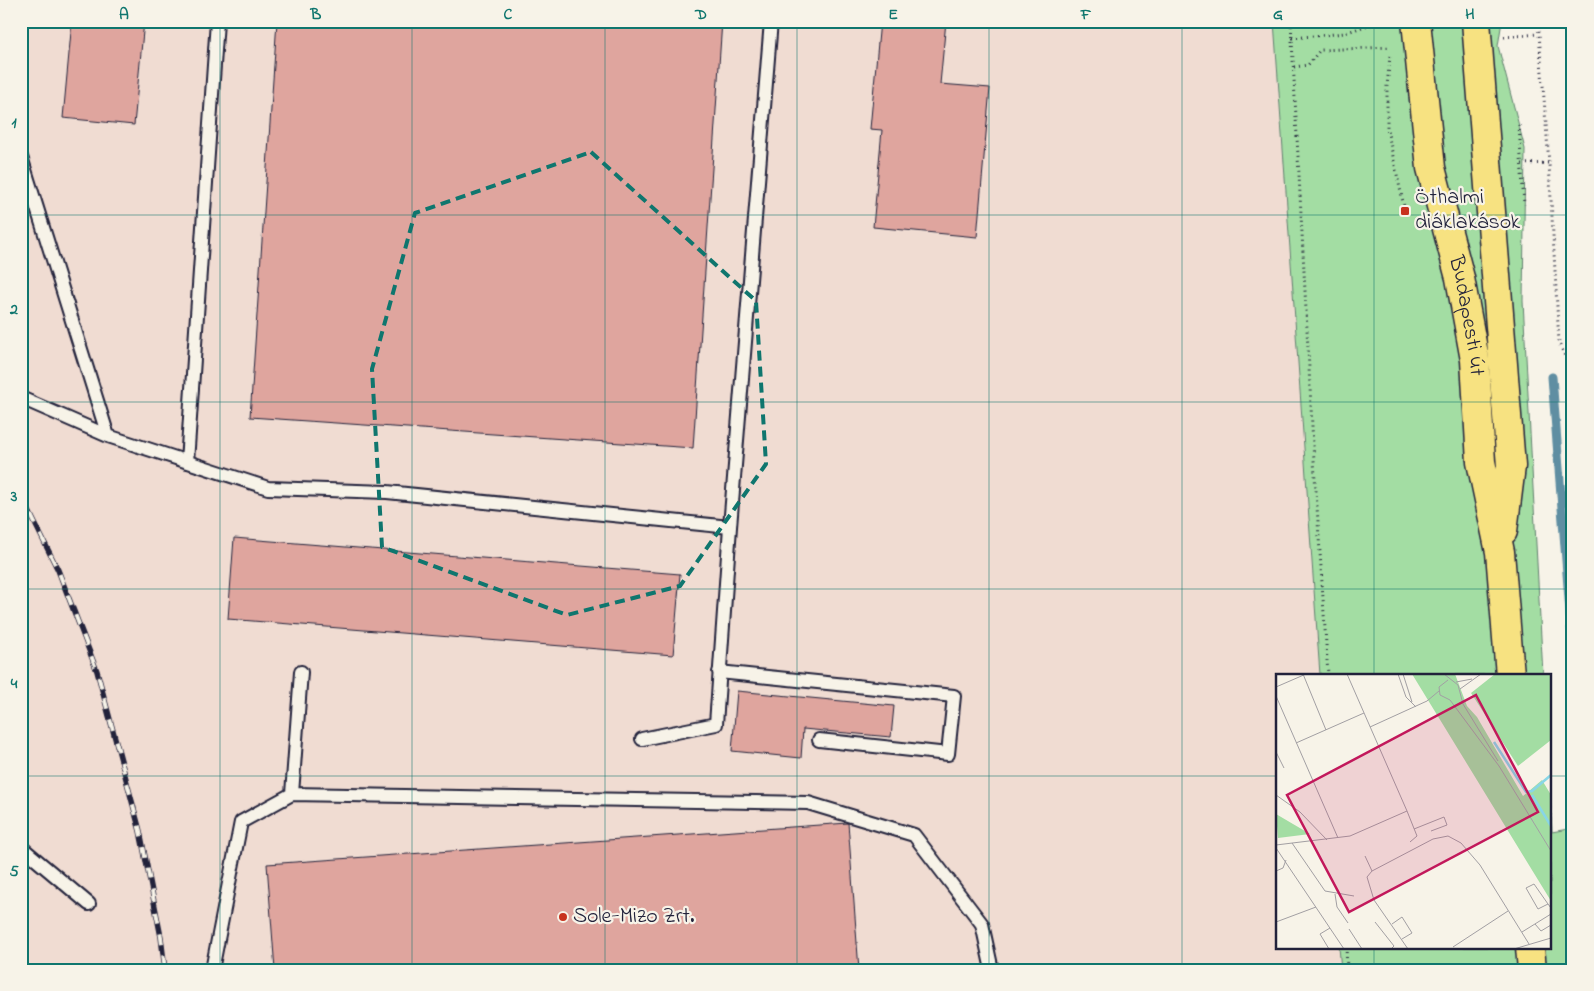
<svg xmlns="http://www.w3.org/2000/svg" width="1594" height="991" viewBox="0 0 1594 991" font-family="'Indie Flower',sans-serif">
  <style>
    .built { fill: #f0dcd2 }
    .green { fill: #a3dda3; stroke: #62806f }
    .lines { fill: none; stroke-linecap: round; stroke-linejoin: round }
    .stream { stroke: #5f8ea2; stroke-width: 9 }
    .building { fill: #dfa59e; stroke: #22223b }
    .lane-casing { stroke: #22223b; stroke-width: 16 }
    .primary-casing { stroke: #22223b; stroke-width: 31 }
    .path { stroke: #22223b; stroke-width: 3; stroke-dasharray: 1 4; stroke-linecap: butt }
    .lane { stroke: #f7f3e8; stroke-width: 12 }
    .primary { stroke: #f7e281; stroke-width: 28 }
    .rail-casing { stroke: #22223b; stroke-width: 5.5 }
    .rail { stroke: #f7f3e8; stroke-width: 4; stroke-dasharray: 11; stroke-linecap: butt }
    .marked { fill: none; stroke: #0f766e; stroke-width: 4; stroke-dasharray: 10 6; stroke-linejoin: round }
    .grid { fill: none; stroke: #0f766e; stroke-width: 1; stroke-opacity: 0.55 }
    .poi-dot { fill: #c8321e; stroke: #f7f3e8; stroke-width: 2 }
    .labels { text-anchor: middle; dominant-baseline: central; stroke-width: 4.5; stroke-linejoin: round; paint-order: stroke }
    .poi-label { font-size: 22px; fill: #22223b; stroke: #f7f3e8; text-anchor: start }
    .street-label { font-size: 22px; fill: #22223b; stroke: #f7f3e8 }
    .inset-river { fill: none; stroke: #88d6e7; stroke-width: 2.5 }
    .inset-road { fill: none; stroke: #a29fa3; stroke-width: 1 }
    .view { fill: #c2185b; fill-opacity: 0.15; stroke: #c2185b; stroke-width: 2.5 }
    .inset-edge { fill: none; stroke: #22223b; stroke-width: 2.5 }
    .neatline { fill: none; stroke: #0f766e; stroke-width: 2 }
    .grid-label { font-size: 16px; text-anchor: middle; font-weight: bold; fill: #0f766e }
  </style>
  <rect width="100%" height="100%" fill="#f7f3e8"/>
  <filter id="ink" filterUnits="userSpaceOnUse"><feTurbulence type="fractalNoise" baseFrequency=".02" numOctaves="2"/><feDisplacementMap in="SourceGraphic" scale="10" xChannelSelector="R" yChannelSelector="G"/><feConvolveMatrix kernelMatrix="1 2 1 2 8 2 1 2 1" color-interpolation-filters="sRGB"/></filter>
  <g filter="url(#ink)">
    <path class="built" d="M21,21H1274L1320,675H1278V947H1339L1341,970H21Z"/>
    <path class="green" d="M1274,21H1502L1498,46L1525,149L1523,301L1543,675H1320Z
      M1550,795L1552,832L1573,828V970H1341L1339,947H1550Z"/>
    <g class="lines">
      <path class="stream" d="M1552,377L1573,652"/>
    </g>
    <path class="building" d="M72,21H144L134,125L63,118Z
      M277,21H722L693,448L250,417Z
      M880,21H946L940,84L990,88L977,237L873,227L882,130L870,129Z
      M234,538L680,574L673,655L228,619Z
      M737,691L894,706L891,737L803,729L801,758L732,751Z
      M848,823L859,970H275L267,864Z"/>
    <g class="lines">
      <defs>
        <path id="lane" d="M21,157L108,436
          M21,398L108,436L268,488L387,492L730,527L771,21
          M187,462L217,21
          M719,672L954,696L948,754L819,740
          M642,739L716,724L730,527
          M292,794L301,672
          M21,847L89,904
          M212,970L241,822L292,794L808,803L914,835L982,924L992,970"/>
        <g id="primary">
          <path id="s1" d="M1416,21L1431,168L1460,278L1475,360L1481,462L1500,552L1510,675"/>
          <path d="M1476,21L1511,466L1503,531"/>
          <path d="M1530,947L1532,970"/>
        </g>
      </defs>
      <use href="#lane" class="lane-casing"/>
      <use href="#primary" class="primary-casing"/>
      <path class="path" d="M1291,21L1313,445L1328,675
        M1538,21L1549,163L1559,343L1573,374
        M1504,37L1538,34
        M1292,38L1345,33L1368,25L1390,23
        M1390,56L1387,86V129L1405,211
        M1294,67L1308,65L1320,50L1391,47
        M1519,125L1524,205
        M1522,164L1549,163
        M1346,947L1347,970"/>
      <use href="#lane" class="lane"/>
      <use href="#primary" class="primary"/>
      <defs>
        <path id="rail" d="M21,495L58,570L97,671L140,831L161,937L165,970"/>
      </defs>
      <use href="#rail" class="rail-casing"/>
      <use href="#rail" class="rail"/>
    </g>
  </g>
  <path class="marked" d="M591,152L756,301L766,464L680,586L567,615L382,547L372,369L415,213Z"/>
  <path class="grid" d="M220,21V970M412,21V970M605,21V970M797,21V970M989,21V970M1182,21V970M1374,21V675M21,215H1573M21,402H1573M21,589H1573M21,776H1278M1550,776H1573M1374,947V970"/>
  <g class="poi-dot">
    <rect x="1400" y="206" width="10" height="10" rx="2.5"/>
    <circle cx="563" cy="917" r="5"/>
  </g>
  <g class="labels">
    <g class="poi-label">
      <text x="1415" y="198">Öthalmi<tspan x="1415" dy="25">diáklakások</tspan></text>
      <text x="573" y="917">Sole-Mizo Zrt.</text>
    </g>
    <g class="street-label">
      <text stroke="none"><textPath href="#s1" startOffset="300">Budapesti út</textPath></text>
    </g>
  </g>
  <g transform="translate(1276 674)">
    <rect width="275" height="275" fill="#f7f3e8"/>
    <path d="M136,0H179L191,32L201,43L247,122L266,106L275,121V227ZM219,0H275V66L242,92L195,19ZM0,140L34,160L2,164Z" fill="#a3dda3"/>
    <path class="inset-river" d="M218,68L250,118L256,117L275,101M256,121L275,152"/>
    <path class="inset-road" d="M27,0L50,56M122,0L130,23L140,33M127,0L136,28M168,0L182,11L187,30L222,87M172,6L163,13L164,21L174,26L223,92L275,177M180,8L196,5M0,13L30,0M184,15L205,0M0,22L62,164M94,53L151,27L163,17M20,69L88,39M0,78L8,94M0,121L24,138L51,166M131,137L141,162L134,168M138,155L168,143L171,151L155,157M16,169L49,217L78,222M0,171L74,162L131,137L71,0M0,174L68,275M89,182L96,197M0,197L7,194L10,186M59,220L61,233L72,249M272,230L262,235L250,214L258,210L272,230L275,234M0,248L40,233M99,248L118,272L115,275M116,250L126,243L136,259L126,265M259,250L265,257L275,251M73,255L86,275M246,258L275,240M177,273L232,237M53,275L44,260L54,254M132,275L98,226L91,203L96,197L157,165L172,162L185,169L204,191L253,270M238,275L275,264"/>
    <path class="view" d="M200,21L262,138L73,238L11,121Z"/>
    <rect width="275" height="275" class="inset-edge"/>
  </g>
  <rect width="1594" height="991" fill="none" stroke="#f7f3e8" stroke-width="55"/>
  <rect x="28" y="28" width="1538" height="936" class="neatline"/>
  <g class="grid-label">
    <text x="124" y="19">A</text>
    <text x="316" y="19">B</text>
    <text x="508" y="19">C</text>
    <text x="701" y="19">D</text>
    <text x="893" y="19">E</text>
    <text x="1086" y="19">F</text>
    <text x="1278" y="19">G</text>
    <text x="1470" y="19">H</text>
    <text x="14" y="127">1</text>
    <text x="14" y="314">2</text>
    <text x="14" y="501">3</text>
    <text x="14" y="688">4</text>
    <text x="14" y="876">5</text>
  </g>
</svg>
